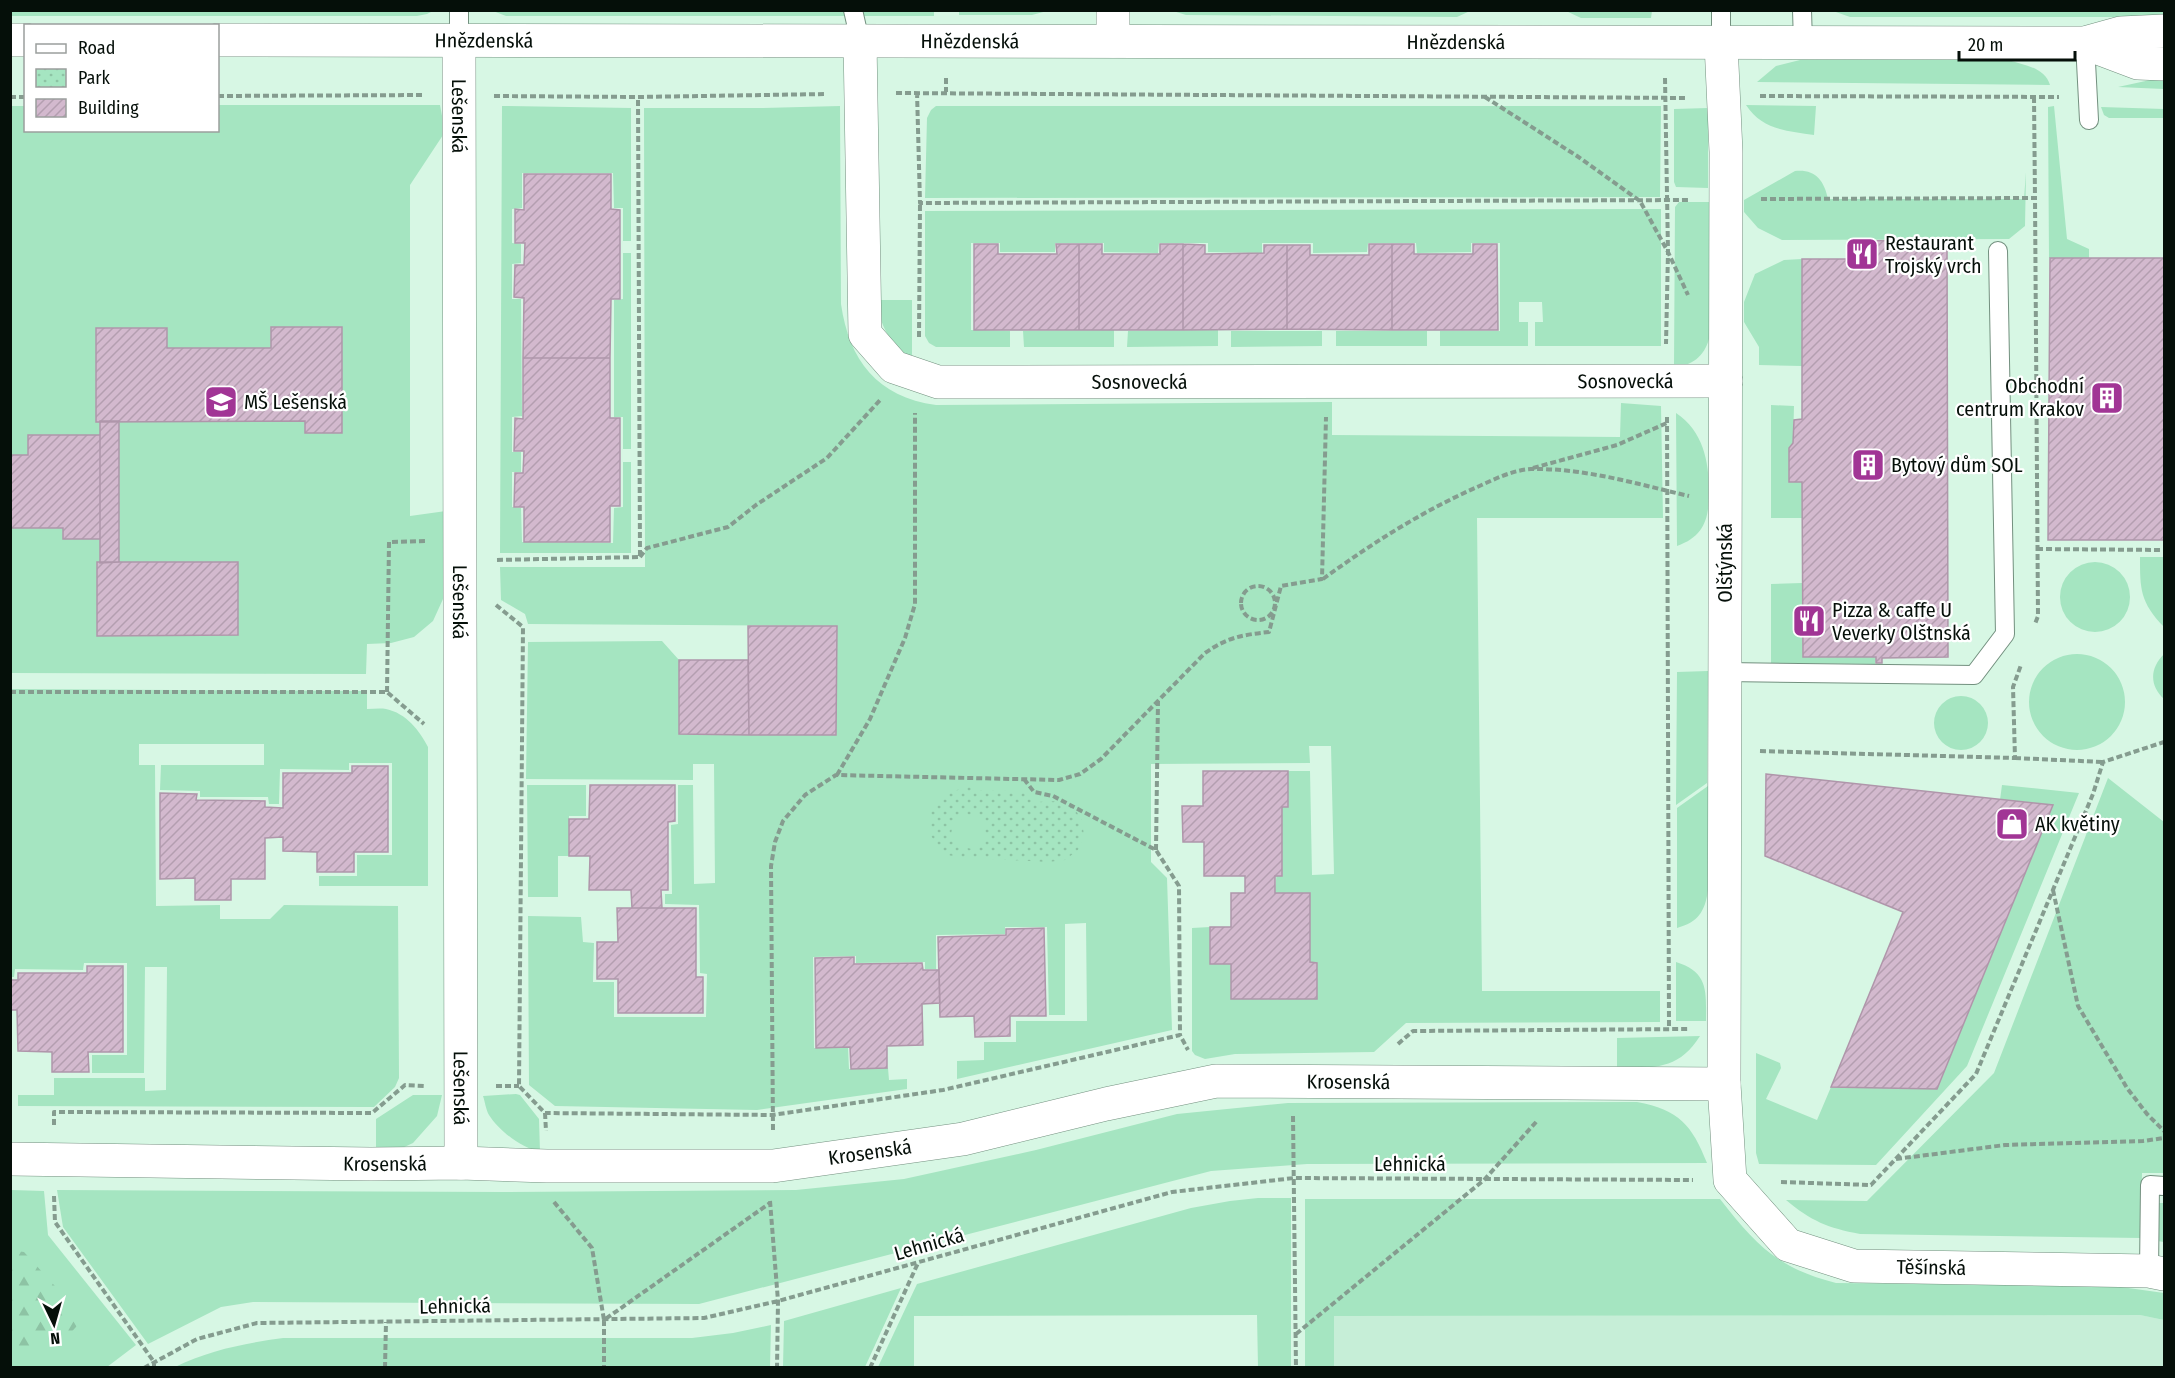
<svg xmlns="http://www.w3.org/2000/svg" width="2175" height="1378" viewBox="0 0 2175 1378" font-family="'Fira Sans Condensed',sans-serif">
  <style>
    .built { fill: #c6eed7 }
    .green { fill: #a5e5c1 }
    .forest { fill: url(#forest-firs) }
    .park { fill: url(#park-dots); fill-rule: evenodd }
    .building { fill: url(#building-hatch); stroke: #af96aa; stroke-width: 1.5 }
    .lines { fill: none; stroke-linecap: round; stroke-linejoin: round }
    .lane-casing { stroke: #73907f; stroke-width: 20 }
    .street-casing { stroke: #73907f; stroke-width: 34 }
    .path { stroke: #859c8f; stroke-width: 4; stroke-dasharray: 6 3; stroke-linecap: butt }
    .lane { stroke: #fff; stroke-width: 18 }
    .street { stroke: #fff; stroke-width: 33 }
    .labels { text-anchor: middle; dominant-baseline: central; stroke-width: 4.5; stroke-linejoin: round; paint-order: stroke }
    .street-label { font-size: 20px; fill: #050f09; stroke: #fff }
    .poi-label { font-size: 20px; fill: #050f09; stroke: #fff; text-anchor: start }
  </style>
  <defs>
    <pattern id="forest-firs" width="22" height="20" patternUnits="userSpaceOnUse" patternTransform="scale(1.5)"><rect width="22" height="20" fill="#a5e5c1"/><path d="M5 1l3.5 6h-7zM16 11l3.5 6h-7z" fill="#8dc3a4"/></pattern>
    <pattern id="park-dots" width="8" height="8" patternUnits="userSpaceOnUse" patternTransform="scale(1.5)"><rect width="8" height="8" fill="#a5e5c1"/><path d="M2 2h.1M6 6h.1" fill="none" stroke="#8dc3a4" stroke-width="1.8" stroke-linecap="round"/></pattern>
    <pattern id="building-hatch" width="6" height="6" patternUnits="userSpaceOnUse" patternTransform="scale(1.5)"><rect width="6" height="6" fill="#d3b9ce"/><path d="M-1 1l2-2M0 6l6-6M5 7l2-2" fill="none" stroke="#b49eb0"/></pattern>
  </defs>
  <rect width="100%" height="100%" fill="#d7f7e4"/>
  <path class="built" d="M2140,1315L2164,1320V1367H1334V1316Z"/>
  <path class="green" d="M934,10V16H506L493,11Z
    M2164,10V17H1850L1833,11Z
    M10,11L11,10L433,11L427,14L417,16H11Z
    M959,11V10L1047,11L1032,15H959Z
    M1173,11H1470L1457,17L1186,15Z
    M1566,11H1652L1651,18H1581Z
    M1800,60H2008C2023,65 2045,67 2050,85L1757,82L1776,66Z
    M2164,77V89L2118,87Z
    M218,105H440L445,132L410,185V516L446,511L443,599L433,621L414,637L391,643L367,644L366,674L11,673V528H63V539H100V563H97V636L238,635V562H119V421H305V433H342V327H271V348H167V328H96V421H100V435L28,455H11L10,106H25L26,130H218Z
    M1746,105L1816,106L1814,135C1788,131 1762,130 1746,105Z
    M502,106L631,108V241H623V208H614L613,173H522V208L512,209V243L521,244V263L512,264V299H521L522,416L512,417V452H521V472H512V507L521,508L522,542L613,543L614,508L623,507V462H631V553H500Z
    M840,106L841,304C849,360 877,397 936,405L1332,402V435L1620,437L1621,403L1661,406L1663,518H1477L1482,991H1660V1022L1406,1023L1374,1052L1235,1054L1205,1059L1195,1055L1192,1051V928L1210,927V964H1231V999L1317,963L1310,962L1275,893L1282,807L1288,806V771H1310L1312,875L1334,874L1331,746H1309L1310,763L1151,764V862L1167,878L1172,1030L957,1079V1061L984,1060V1042H1016V1021H1087L1086,923L1065,924V1015H1049L1047,927H1005V934L936,935V969H925V962L856,963V956L813,957L814,1048H848L849,1069L888,1068L889,1080L907,1079V1089L757,1110L555,1106L529,1085L528,916L581,917L583,942L594,943L593,982H614V1017H706L707,974L700,973L699,905L665,904V894H672L671,825L678,824V785H693L694,884L715,883L714,764H693V780L526,779L528,642L662,641L679,660V734H836V626L528,624L525,614L501,600L500,567H645L644,108H763Z
    M936,106H1661L1660,197L925,198L927,118L931,110Z
    M2054,106L2067,239L2089,249V258H2049L2048,107Z
    M2101,107L2164,109V118H2109L2104,115Z
    M1708,108V188L1676,187L1674,182V109Z
    M1795,171C1815,169 1824,180 1828,199H2024L2026,172L2025,226L2009,239L1782,240L1758,228L1744,212V200Z
    M1679,202H1709V339C1704,357 1692,365 1674,368L1675,207Z
    M1661,209V346H1535V322H1543L1542,302H1519V322H1528V346H1440V331H1500V243H1471V252L1417,253L1416,243H1368L1367,252L1313,253V243H1262V253L1208,252V243H1159L1158,253L1104,252V243H1055V252H1000V243H971V330L1010,331V347H936L929,343L925,336V211Z
    M623,253H631V449H623V417H614V300L623,299Z
    M1802,259V366L1759,365V347L1744,322V302L1755,274L1784,260Z
    M877,300H912V359C890,345 880,326 877,300Z
    M1114,330V347H1024L1023,331Z
    M1218,330V346L1127,347L1128,331Z
    M1231,331H1322V346L1231,347Z
    M1336,331H1427V346H1336Z
    M1771,405L1794,406L1793,443L1789,448V481L1802,482L1803,518H1771Z
    M1676,413C1703,431 1709,461 1709,491C1709,518 1705,536 1677,546Z
    M2140,557H2164V627C2140,602 2140,589 2140,557Z
    M2060 597a35 35 0 1 1 70 0a35 35 0 1 1-70 0Z
    M1802,583L1803,657H1876L1875,664L1771,663V584Z
    M2164,654V699C2149,685 2150,668 2164,654Z
    M2029 702a48 48 0 1 1 96 0a48 48 0 1 1-96 0Z
    M1708,671L1707,783L1676,805L1677,672Z
    M11,689L367,691V709C373,709 380,708 386,709C406,713 420,731 428,747V886H319V876H357V855H392V763H349V770L280,769L279,804H269L268,797H200V791L160,790L161,765H264V744H139V765H155L156,906L220,905V919H270L284,905L398,906L399,1078L395,1087L374,1107L18,1106V1095H54V1078H145V1091L166,1090L167,967H145L144,1073H92V1055H127V963H84L83,970L15,969L14,977H11Z
    M1934 723a27 27 0 1 1 54 0a27 27 0 1 1-54 0Z
    M2108,778L2164,822V1173H2142L2141,1238L1860,1234C1828,1228 1811,1221 1786,1200L1867,1201L1994,1073Z
    M527,785H586V816H569V856H558V897H528Z
    M2002,785L2079,793L1967,1066L1876,1165L1759,1164L1756,1153V1053L1780,1063L1781,1068L1766,1099L1817,1120L1831,1087L1937,1089L2052,806L2000,800Z
    M1708,786V890C1705,912 1698,922 1677,928V808Z
    M1676,962C1709,972 1706,992 1706,1021H1676Z
    M1700,1036C1679,1070 1653,1068 1617,1068V1038Z
    M516,1094L520,1095L539,1119L540,1152C522,1148 499,1131 489,1115C486,1110 485,1102 483,1096Z
    M413,1095H442L437,1116L413,1143L400,1149L376,1153V1119Z
    M1637,1102C1679,1110 1692,1125 1707,1163L1307,1164L1211,1171L699,1304L253,1302L221,1307L148,1344L63,1227L57,1190L502,1192L796,1190L904,1179L1036,1150L1177,1114L1288,1103Z
    M11,1190L44,1191L48,1235L136,1345L107,1367L11,1368Z
    M1258,1198H1291V1367H1258L1257,1315L914,1316V1367H878L917,1284L1191,1208L1230,1201Z
    M1305,1199H1720C1756,1245 1777,1268 1836,1283L2114,1286L2164,1293V1320L2140,1315L1334,1316V1367L1305,1368Z
    M2157,1203H2164V1242L2157,1241Z
    M901,1288L865,1367H783L784,1321Z
    M771,1325L770,1367H175C209,1350 246,1343 283,1338H692L733,1333Z"/>
  <path class="forest" d="M10,1250L24,1252L84,1318L58,1347L11,1348Z"/>
  <path class="park" d="M972,785L973,790L1022,791L1035,802L1060,801L1074,808L1082,820L1084,836L1078,850L1065,860L1048,862L970,858L946,855L931,836L929,822L931,811L948,793ZM964,814L977,816C990,828 987,843 972,849L959,846L951,835L953,822Z"/>
  <path class="building" d="M524,174H611V209L620,210V299H611L610,358H523L524,298L514,297L515,265H524L525,243H515V209L524,210Z
    M1947,240L1948,657L1882,658V663H1876V657H1803L1802,482H1789V448L1793,443L1794,420L1802,419V259H1848V241Z
    M974,244H998V254H1057L1056,244H1079V330H974Z
    M1079,244H1102V254H1160V244H1183V330H1079Z
    M1183,244L1205,245V254L1264,253V245H1287V329L1183,330Z
    M1369,244H1392V330L1287,329V245H1310V255H1369Z
    M1392,244H1414V254H1473V244H1497L1498,330H1392Z
    M2050,258H2164V540H2048Z
    M271,327H342V433H305V421L96,422V328H167V348H271Z
    M523,358H610V418H620V506H610V542H524V507H514L515,473H523L524,451H514L515,418L523,419Z
    M100,421H119V562L100,563Z
    M28,435H100V539H63V528H10V455H28Z
    M97,562H238V635L97,636Z
    M748,626H837L836,735H749Z
    M679,660H748L749,735L679,734Z
    M352,766H388V852H354V872H317V852L283,851V837L265,838V879H231V900H195V878L160,879V793L197,794L196,800L265,801V807L283,808V773H352Z
    M1203,771H1288V807H1282V876H1275V893H1310V962L1317,963V999H1231V964H1210V927H1231V893H1245V876H1204V842H1183L1182,806H1203Z
    M1766,774L2053,805L1937,1089L1831,1087L1903,912L1765,856Z
    M590,785H675V821L668,822V890H661L662,908H632L631,890H589L590,856H569V819H589Z
    M617,908H696V977H703V1013H618V979H597V942H618Z
    M1044,928L1046,1016H1010V1036L975,1037L974,1016L940,1017L938,937L1006,935V929Z
    M854,957V964L922,963L923,970H939L940,1003L922,1004L923,1045L887,1046V1068L851,1069L850,1047L816,1048L815,958Z
    M87,966H123V1052H88L89,1072H52V1052L18,1051L17,1010H10V980H18V973H87Z"/>
  <g class="lines">
    <defs>
      <path id="lane" d="M459,10V40
        M853,10L860,41
        M1802,10L1803,43
        M1721,43V10
        M2085,43L2089,120
        M1725,672L1974,675L2005,634L1998,251
        M2149,1271L2150,1185L2164,1186"/>
      <g id="street">
        <path d="M10,40H26"/>
        <path id="s1" d="M218,40L2085,43L2121,33L2164,31"/>
        <path id="s2" d="M459,40L461,1163"/>
        <path id="s3" d="M860,41L865,334L894,367L938,382L1726,381"/>
        <path d="M1113,41V10"/>
        <path id="s4" d="M1721,43L1726,152L1724,1084L1730,1180L1788,1245L1854,1266L2149,1271L2164,1274"/>
        <path d="M2085,43L2138,63L2164,64"/>
        <path id="s5" d="M10,1159L371,1164L461,1163L547,1166H773L963,1139L1106,1104L1216,1081L1724,1084"/>
      </g>
    </defs>
    <use href="#lane" class="lane-casing"/>
    <use href="#street" class="street-casing"/>
    <path class="path" d="M946,78V92
      M1665,78L1668,252L1666,344
      M917,92L920,203L1690,200
      M896,93L1687,98
      M218,96L424,95
      M494,96L638,97L826,94
      M1760,96L2059,97
      M10,97H26
      M1485,97L1577,156L1640,201L1668,252L1688,295
      M2034,97L2035,198
      M1761,199L2035,198L2038,616L2035,624
      M919,337L920,203
      M2036,384L2065,385
      M1667,417L1669,1029
      M1533,468L1617,445L1667,423
      M2037,549L2164,550
      M640,557L647,548L728,527L756,505L827,458L881,399
      M497,560L640,557L638,97
      M1323,579C1371,544 1421,512 1475,488C1493,480 1512,470 1531,469C1585,468 1637,484 1689,496
      M1241 603a17 17 0 1 1 34 0a17 17 0 1 1-34 0Z
      M496,605L523,627L519,1086L545,1113L772,1115L943,1090L1180,1035L1188,1050
      M10,692H387L424,724
      M387,692L389,542L425,541
      M1760,751L2015,758L2013,687L2021,665
      M2015,758L2103,762
      M837,775L870,719L905,638L915,604V413
      M1024,779L1034,792L1053,796L1156,850L1179,886L1180,1035
      M1156,850L1158,701
      M2053,890L2078,1006L2127,1088L2147,1114L2164,1131
      M1398,1044L1413,1031L1688,1029
      M496,1086H519
      M545,1113L546,1131
      M1293,1116L1296,1368
      M54,1125V1112L372,1113L405,1085L425,1086
      M773,1130L771,866L775,842L783,821L805,795L836,775L1059,780L1080,774L1101,759L1205,653C1228,637 1242,635 1269,632L1281,586L1322,579L1326,417
      M1896,1159L2005,1145L2143,1141L2164,1138
      M1781,1182L1871,1185L1976,1074L2093,794L2103,762L2164,742
      M54,1196L55,1222L154,1362V1368
      M770,1201L778,1301L777,1368
      M554,1202L592,1248L604,1320L770,1203
      M604,1320V1368
      M1296,1334L1484,1180L1537,1121
      M144,1368L197,1339L257,1323L704,1318L778,1301L1172,1192L1294,1178L1693,1180
      M385,1368L386,1322
      M870,1368L918,1263"/>
    <use href="#lane" class="lane"/>
    <use href="#street" class="street"/>
  </g>
  <defs>
    <symbol id="restaurant-square" viewBox="-11 -11 22 22"><rect x="-9" y="-9" width="18" height="18" rx="4" fill="#a13595" stroke="#fff"/><path d="M-5-6h1v4h1v-4h1v4h1v-4h1v5L-1.5 .5V6h-2V.5L-5-1ZM5-6V6H3V1.5H1.5Q1.5-4 5-6Z" fill="#fff"/></symbol>
    <symbol id="building-square" viewBox="-11 -11 22 22"><rect x="-9" y="-9" width="18" height="18" rx="4" fill="#a13595" stroke="#fff"/><path d="M-4-6H4V6H1V3H-1V6H-4ZM-2.5-4.3h1.7v1.8h-1.7ZM.8-4.3h1.7v1.8H.8ZM-2.5-1h1.7V.8h-1.7ZM.8-1h1.7V.8H.8Z" fill="#fff"/></symbol>
    <symbol id="school-square" viewBox="-11 -11 22 22"><rect x="-9" y="-9" width="18" height="18" rx="4" fill="#a13595" stroke="#fff"/><path d="M0-5L7-2L0 1L-7-2ZM-4 1L0 2.5L4 1V4Q0 6-4 4Z" fill="#fff"/></symbol>
    <symbol id="shop-square" viewBox="-11 -11 22 22"><rect x="-9" y="-9" width="18" height="18" rx="4" fill="#a13595" stroke="#fff"/><path d="M-5-2.5h2.3a2.7 3.5 0 0 1 5.4 0H5L5.5 6h-11ZM-1.5-2.5h3a1.5 2.3 0 0 0-3 0Z" fill="#fff"/></symbol>
  </defs>
  <g fill-rule="evenodd">
    <use href="#restaurant-square" x="1843" y="235" width="38" height="38"/>
    <use href="#building-square" x="2088" y="379" width="38" height="38"/>
    <use href="#school-square" x="202" y="383" width="38" height="38"/>
    <use href="#building-square" x="1849" y="446" width="38" height="38"/>
    <use href="#restaurant-square" x="1790" y="602" width="38" height="38"/>
    <use href="#shop-square" x="1993" y="805" width="38" height="38"/>
  </g>
  <g class="labels">
    <g class="street-label">
      <text stroke="none"><textPath href="#s1" startOffset="266">Hnězdenská</textPath></text>
      <text stroke="none"><textPath href="#s1" startOffset="752">Hnězdenská</textPath></text>
      <text stroke="none"><textPath href="#s1" startOffset="1238">Hnězdenská</textPath></text>
      <text stroke="none"><textPath href="#s2" startOffset="76">Lešenská</textPath></text>
      <text stroke="none"><textPath href="#s3" startOffset="1071">Sosnovecká</textPath></text>
      <text stroke="none"><textPath href="#s3" startOffset="585">Sosnovecká</textPath></text>
      <text transform="translate(1725 563) rotate(-90)">Olštýnská</text>
      <text stroke="none"><textPath href="#s2" startOffset="562">Lešenská</textPath></text>
      <text stroke="none"><textPath href="#s5" startOffset="1347">Krosenská</textPath></text>
      <text stroke="none"><textPath href="#s2" startOffset="1048">Lešenská</textPath></text>
      <text stroke="none"><textPath href="#s5" startOffset="861">Krosenská</textPath></text>
      <text stroke="none"><textPath href="#s5" startOffset="375">Krosenská</textPath></text>
      <text x="1410" y="1164">Lehnická</text>
      <text transform="translate(929 1244) rotate(-16)">Lehnická</text>
      <text stroke="none"><textPath href="#s4" startOffset="1371">Těšínská</textPath></text>
      <text transform="translate(455 1306) rotate(-1)">Lehnická</text>
    </g>
    <g class="poi-label">
      <text x="1885" y="243">Restaurant<tspan x="1885" dy="23">Trojský vrch</tspan></text>
      <text x="2084" y="386" text-anchor="end">Obchodní<tspan x="2084" dy="23">centrum Krakov</tspan></text>
      <text x="244" y="402">MŠ Lešenská</text>
      <text x="1891" y="465">Bytový dům SOL</text>
      <text x="1832" y="610">Pizza &amp; caffe U<tspan x="1832" dy="23">Veverky Olštnská</tspan></text>
      <text x="2035" y="824">AK květiny</text>
    </g>
  </g>
  <rect width="2175" height="1378" fill="none" stroke="#050f09" stroke-width="24"/>
  <rect x="24" y="24" width="195" height="108" fill="#ffffff" stroke="#9b9f9d" stroke-width="1.5"/>
  <rect x="36" y="44" width="30" height="9" fill="#ffffff" stroke="#9b9f9d" stroke-width="1.5"/>
  <text x="78" y="54" font-size="18" fill="#050f09">Road</text>
  <rect x="36" y="69" width="30" height="18" fill="url(#park-dots)" stroke="#9b9f9d" stroke-width="1.5"/>
  <text x="78" y="84" font-size="18" fill="#050f09">Park</text>
  <rect x="36" y="99" width="30" height="18" fill="url(#building-hatch)" stroke="#9b9f9d" stroke-width="1.5"/>
  <text x="78" y="114" font-size="18" fill="#050f09">Building</text>
  <g transform="translate(54 1324) rotate(175)" stroke="#ffffff" stroke-width="4.5" paint-order="stroke">
  <path d="M0-4.5L10 22L0 15L-10 22Z" fill="#050f09"/>
  <text y="-9" font-size="16" font-weight="bold" text-anchor="middle" fill="#050f09">N</text>
  </g>
  <path d="M1959 51v9h116v-9" fill="none" stroke="#050f09" stroke-width="3"/>
  <text x="1968" y="51" font-size="18" fill="#050f09" stroke="#ffffff" stroke-width="4.5" paint-order="stroke">20 m</text>
</svg>
